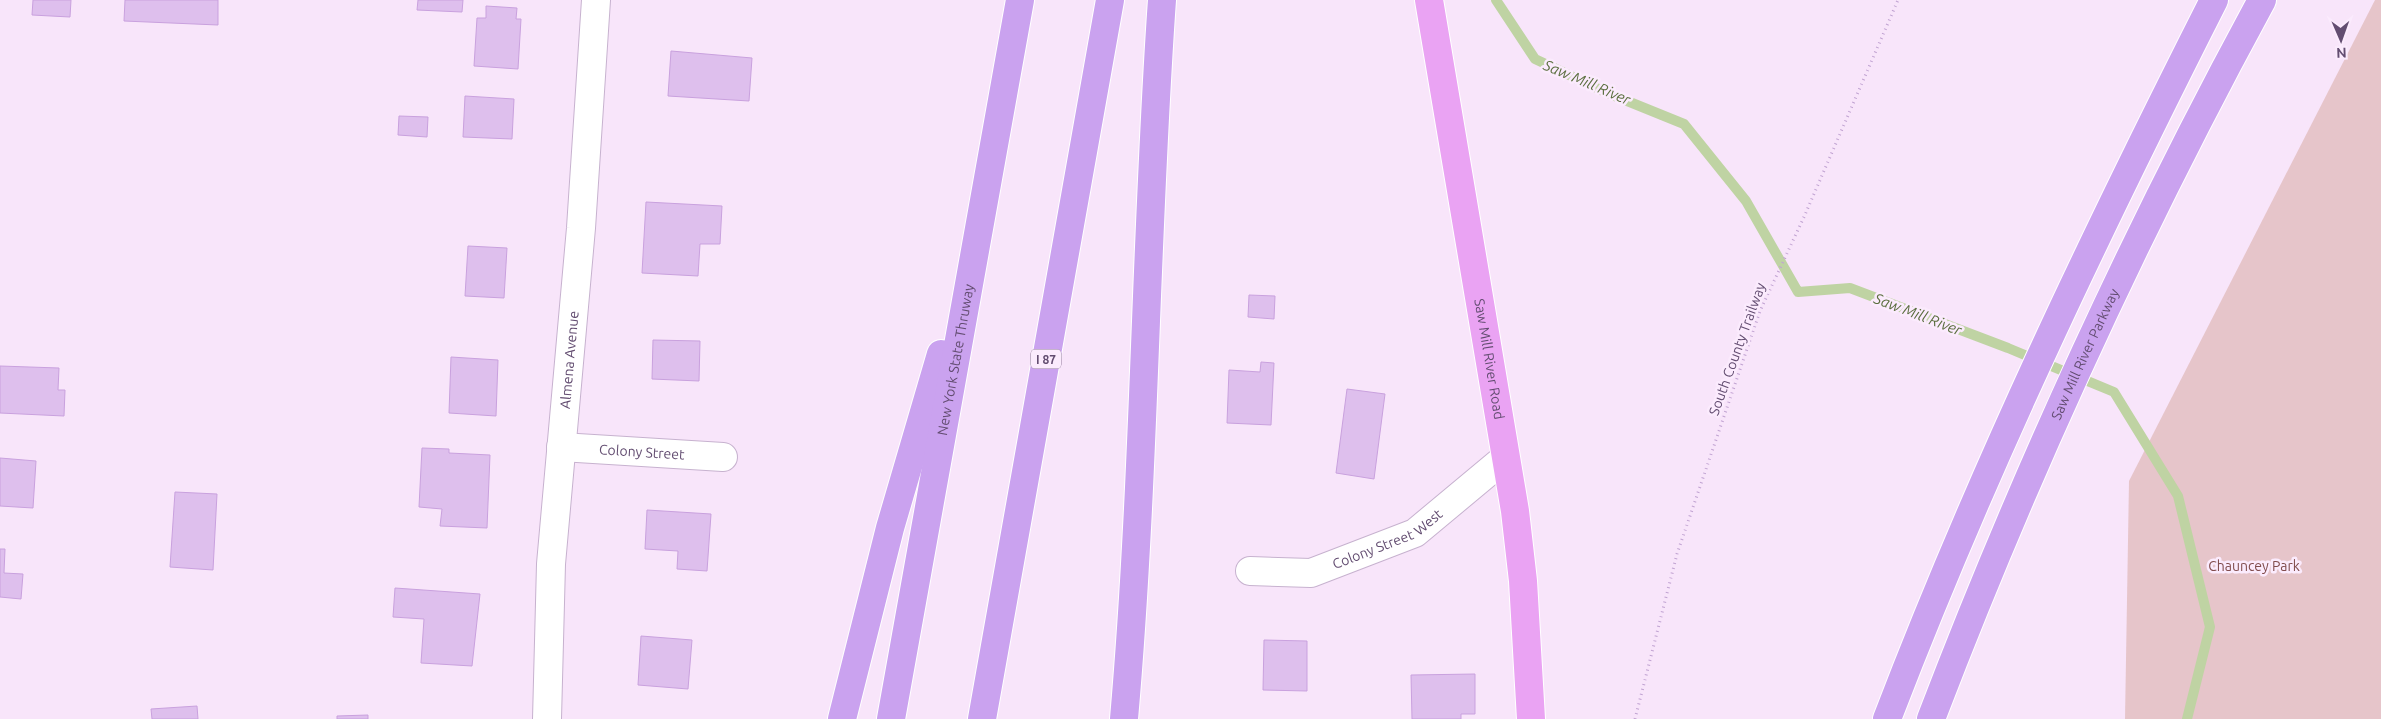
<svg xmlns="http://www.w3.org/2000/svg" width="2381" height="719" viewBox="0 0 2381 719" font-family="Ubuntu,sans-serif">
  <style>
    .green { fill: #e6c5ca }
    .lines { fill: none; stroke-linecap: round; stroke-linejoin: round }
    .stream { stroke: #bfd3a3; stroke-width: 10 }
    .building { fill: #debfed; stroke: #c9a1de }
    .minor-casing { stroke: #c7b2cf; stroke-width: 30 }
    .major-casing { stroke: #fff; stroke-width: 30 }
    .highway-casing { stroke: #fff; stroke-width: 30 }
    .path { stroke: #c1a3d2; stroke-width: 3; stroke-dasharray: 1 4; stroke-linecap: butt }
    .minor { stroke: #fff; stroke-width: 28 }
    .major { stroke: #eaa3f3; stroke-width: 28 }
    .highway { stroke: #caa2ef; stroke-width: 28 }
    .labels { text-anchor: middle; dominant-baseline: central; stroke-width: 5; stroke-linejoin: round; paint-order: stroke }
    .shield { fill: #fbebfd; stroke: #917c9b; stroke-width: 1 }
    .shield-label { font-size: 12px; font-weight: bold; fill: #634d71 }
    .street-label { font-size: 14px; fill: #634d71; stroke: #fbebfd }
    .park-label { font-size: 14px; fill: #814c4d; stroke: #fbebfd }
    .water-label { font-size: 15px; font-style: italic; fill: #5a6e3e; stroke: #fbebfd }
  </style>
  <rect width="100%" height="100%" fill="#f8e5fa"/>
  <path class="green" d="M2375,0H2381V719H2125L2129,481Z"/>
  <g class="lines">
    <path class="stream" d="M1496,0L1535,59L1605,92L1684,124L1746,201L1798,292L1850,288L2008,348L2114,392L2178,496L2210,627L2187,719"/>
  </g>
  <path class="building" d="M33,0H71L70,17L32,15Z
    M125,0H218V25L124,21Z
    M418,0H463L462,12L417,10Z
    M486,6L517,8L516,19H521L518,69L474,66L477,18H486Z
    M671,51L752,58L749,101L668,96Z
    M465,96L514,99L512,139L463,137Z
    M399,116L428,117L427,137L398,135Z
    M646,202L722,206L720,244H700L698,276L642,273Z
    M468,246L507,248L504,298L465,296Z
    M1249,295L1275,296L1274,319L1248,317Z
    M653,340L700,341L699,381L652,379Z
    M451,357L498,360L496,416L449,413Z
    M1261,362L1274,363L1271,425L1227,423L1229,370L1260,372Z
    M0,366L59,368L58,390H65L64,416L0,413Z
    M1347,389L1385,394L1374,479L1336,473Z
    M422,448L449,449V453L490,455L487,528L440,526L442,509L419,507Z
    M0,458L36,461L33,508L0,506Z
    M175,492L217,494L213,570L170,567Z
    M647,510L711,514L707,571L677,569L678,551L645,549Z
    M0,549H5L4,573L23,574L21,599L0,597Z
    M395,588L480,594L472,666L421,663L424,619L393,617Z
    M641,636L692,640L688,689L638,685Z
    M1264,640L1307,641V691L1263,690Z
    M1475,674V714H1461V719H1412L1411,675Z
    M197,706L198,719H152L151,709Z
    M368,715V719H337V716Z"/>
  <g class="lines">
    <defs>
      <g id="minor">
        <path id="s1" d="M561,447L723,457"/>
        <path id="s2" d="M1250,571L1311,573L1415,533L1505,458"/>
        <path id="s3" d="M547,719L551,564L581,228L596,0"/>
      </g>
      <g id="major">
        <path id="s4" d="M1429,0L1515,511L1523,581L1531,719"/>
      </g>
      <g id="highway">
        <path d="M842,719L890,528L941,354"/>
        <path id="s5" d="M891,719L1020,0"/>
        <path d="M982,719L1110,0"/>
        <path d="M1124,719C1145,480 1145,239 1162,0"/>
        <path d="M1887,719C1982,471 2094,237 2214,0"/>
        <path id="s6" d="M1931,719C2025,473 2136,232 2262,0"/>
      </g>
    </defs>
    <use href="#minor" class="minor-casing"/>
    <use href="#major" class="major-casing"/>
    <use href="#highway" class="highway-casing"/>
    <path class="path" d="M1635,719L1677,554L1760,311L1804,217L1898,0"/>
    <use href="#minor" class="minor"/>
    <use href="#major" class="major"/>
    <use href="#highway" class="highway"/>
  </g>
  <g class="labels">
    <rect class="shield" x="1031" y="349.5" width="30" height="19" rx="4"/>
    <g class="shield-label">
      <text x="1046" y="359">I 87</text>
    </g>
    <g class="street-label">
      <text transform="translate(1737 349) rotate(-70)">South County Trailway</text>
      <text stroke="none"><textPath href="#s6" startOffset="396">Saw Mill River Parkway</textPath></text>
      <text stroke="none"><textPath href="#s4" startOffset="364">Saw Mill River Road</textPath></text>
      <text stroke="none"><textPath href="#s3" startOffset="360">Almena Avenue</textPath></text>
      <text stroke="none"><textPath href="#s5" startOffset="365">New York State Thruway</textPath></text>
      <text stroke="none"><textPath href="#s1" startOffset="81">Colony Street</textPath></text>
      <text stroke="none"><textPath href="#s2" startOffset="145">Colony Street West</textPath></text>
    </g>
    <g class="park-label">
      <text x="2254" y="566">Chauncey Park</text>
    </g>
    <g class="water-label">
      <text transform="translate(1587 82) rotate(23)">Saw Mill River</text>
      <text transform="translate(1918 314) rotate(21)">Saw Mill River</text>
    </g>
  </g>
  <g transform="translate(2341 40) rotate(178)" stroke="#fbebfd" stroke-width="4" paint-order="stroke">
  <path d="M0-4L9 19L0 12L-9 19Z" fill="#634d71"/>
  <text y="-8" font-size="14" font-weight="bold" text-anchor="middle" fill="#634d71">N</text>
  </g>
</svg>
